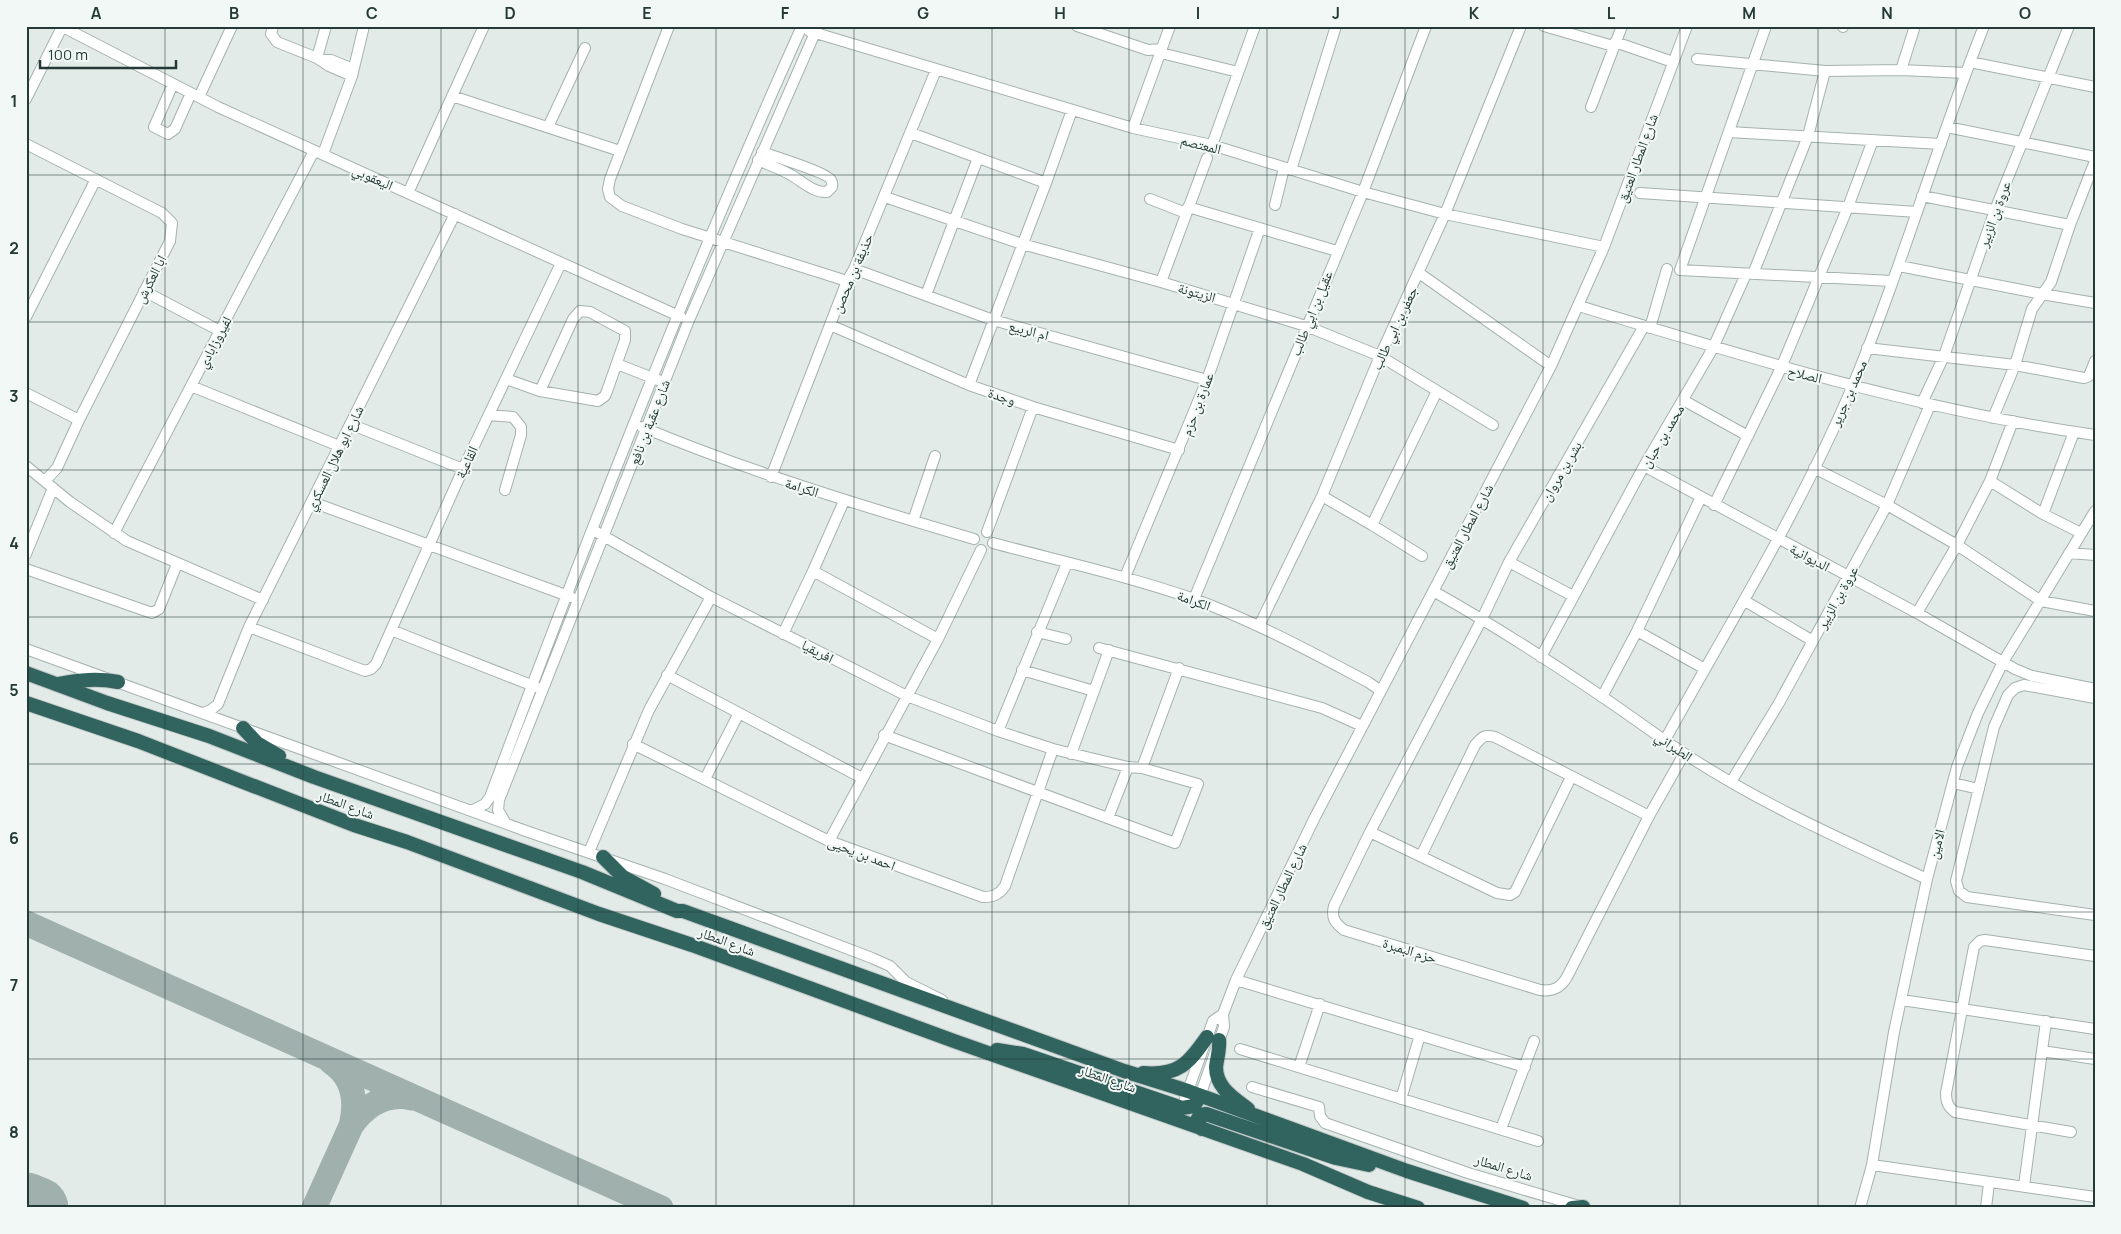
<svg xmlns="http://www.w3.org/2000/svg" width="2121" height="1234" viewBox="0 0 2121 1234" font-family="Manrope,'Noto Naskh Arabic',sans-serif">
  <style>
    .lines { fill: none; stroke-linecap: round; stroke-linejoin: round }
    .taxiway { stroke: #a0b0ad; stroke-width: 25 }
    .runway { stroke: #a0b0ad; stroke-width: 61 }
    .minor-casing { stroke: #a5b2af; stroke-width: 12 }
    .highway-casing { stroke: #c1c8c7; stroke-width: 16 }
    .minor { stroke: #fff; stroke-width: 10 }
    .highway { stroke: #31645f; stroke-width: 14 }
    .grid { fill: none; stroke: #233a36; stroke-width: 1; stroke-opacity: 0.55 }
    .labels { text-anchor: middle; dominant-baseline: central; stroke-width: 4; stroke-linejoin: round; paint-order: stroke }
    .street-label { font-size: 14px; fill: #233a36; stroke: #f2f8f5 }
    .neatline { fill: none; stroke: #233a36; stroke-width: 2 }
    .grid-label { font-size: 16px; text-anchor: middle; font-weight: bold; fill: #233a36 }
  </style>
  <rect width="100%" height="100%" fill="#e2ebe8"/>
  <g class="lines">
    <path class="taxiway" d="M26,923L661,1208
      M331,1062C354,1077 357,1102 351,1126C365,1106 386,1092 412,1098
      M314,1208L351,1126"/>
    <path class="runway" d="M26,1203L38,1208"/>
    <defs>
      <path id="minor" d="M61,26L218,107L681,317
        M273,26L271,34L277,42L317,58L329,66L352,76
        M669,26L610,179L608,189L610,197L622,206L682,229L847,281
        M1077,26L1148,50L1162,49
        M1544,26L1613,46
        M1766,26L1680,270L1892,281
        M1843,27V26
        M809,31L1133,128L1212,145L1363,192L1445,214L1604,247
        M1615,42L1673,62
        M1161,53L1238,72
        M317,58L326,26
        M1697,59L1825,71L1901,70L1966,73
        M324,60H331L353,69
        M1970,62L2095,87
        M1901,70L1915,26
        M173,84L154,127L168,134L175,129L191,93
        M452,96L620,151
        M199,97L232,26
        M26,99L62,27
        M1591,107L1622,26
        M548,127L585,48
        M1947,127L2095,157
        M1133,128L1170,26
        M1729,132L1941,144
        M911,133L1046,183
        M26,144L162,213L172,223L170,241L79,420L57,468L45,481
        M1212,145L1255,26
        M323,154L352,76L364,26
        M758,160C769,165 781,169 791,175C802,181 813,193 827,192L832,187C832,184 833,183 831,180C828,173 773,156 762,152
        M1291,170L1336,26
        M408,193L484,26
        M1640,193L1917,212
        M1922,196L2070,225
        M885,197L1022,244L1161,282L1306,326L1380,356L1493,425
        M1150,199L1186,213
        M1275,205L1284,168
        M1188,207L1337,251
        M1899,266L2042,294L2095,303
        M854,269L993,320L1207,380
        M1419,273L1551,366
        M1753,274L1808,136L1825,71
        M1161,282L1207,158
        M144,291L220,331
        M926,295L978,158
        M1579,306C1749,358 1918,410 2095,435
        M26,317L96,179
        M830,325L969,385L1033,407L1179,450
        M1644,326L1509,562L1482,619L1370,832L1334,906C1331,918 1335,923 1344,930L1540,990C1554,992 1562,987 1568,975L1649,816L1684,754
        M1650,328L1667,269
        M1867,348L2015,365L2084,378L2089,376L2095,361
        M617,364L658,380
        M506,379L540,391L598,401L605,396L607,391L625,340V331L590,312L580,311L573,319L540,391
        M969,385L1046,183L1072,110
        M191,386L339,446
        M26,393L79,420
        M1683,400L1748,436
        M1922,403L1944,356L1995,210L2069,26
        M489,415L513,417L521,427V435L505,490
        M1993,418L2015,365L2032,309L2051,282L2070,225L2095,161
        M350,424L463,469
        M642,427C750,472 862,506 974,539
        M26,466L70,502L127,541L263,600
        M1644,466L1917,613L2015,669L2032,676L2095,689
        M1814,468L1887,505L1957,545L2041,601L2095,611
        M771,477L847,281L854,269L936,70
        M1990,481L2043,514L2081,533
        M1322,496L1372,525L1422,556
        M312,502L571,597
        M1714,505L1781,368L1848,207L1873,140
        M2043,514L2074,432
        M913,521L935,456
        M1372,525L1437,391
        M593,530L711,597L907,696L998,731L1053,749L1128,767L1142,768L1198,784L1175,843L884,735
        M987,532L1033,407
        M114,533L314,151
        M993,543C1060,561 1128,576 1194,599C1254,621 1311,652 1368,682L1381,691
        M2069,553L2095,555
        M26,554L53,488
        M1509,562L1573,596
        M26,569L152,613L159,609L177,564
        M813,571L938,639
        M1125,577L1207,380L1260,228
        M1433,591C1492,624 1548,660 1604,698C1631,716 1657,736 1685,754C1761,804 1845,841 1927,879
        M1194,599L1363,192L1426,26
        M1745,601L1813,641
        M1917,613L1957,545L1990,481L2013,421
        M1259,626L1322,496L1380,356L1445,214L1521,26
        M249,627L365,671L371,669L376,664L463,469L561,263
        M391,630L536,687
        M1637,631L1705,669
        M1037,632L1066,639
        M783,634L813,571L844,501
        M1099,648L1322,708L1362,726
        M26,649L526,831L665,879L872,958L890,966L906,982L942,1000
        M1541,657L1644,466L1713,348L1746,274
        M1022,670L1094,691
        M667,675L862,778
        M1602,697L1637,631L1701,497
        M2095,698L2024,685L2015,688L2008,695L1994,727L1956,881L1959,891L1967,897L2095,915
        M203,713L211,710L218,704L249,627L455,214
        M998,731L1067,563
        M1665,740C1730,623 1801,508 1853,385C1902,267 1937,144 1984,26
        M633,744L829,841L983,897C993,897 999,895 1005,886L1053,749
        M1071,754L1109,650
        M1142,768L1179,668
        M705,779L739,713
        M1731,782L1779,703L1887,505L1930,405
        M1953,783L1979,789
        M471,811L485,804L490,797C587,538 688,279 802,26
        M1108,818L1128,767
        M505,822L498,810L499,800L689,320L818,26
        M1370,832L1497,893L1510,895L1515,892L1571,777
        M829,841L938,639L981,550
        M589,852L649,710L711,597
        M1421,856L1475,745C1482,737 1484,734 1495,737L1649,816
        M1236,980L1525,1067
        M1902,1000L2095,1029
        M1240,1049L1538,1141
        M2042,1051L2095,1059
        M1299,1067L1320,1004
        M1252,1087L1319,1107L1320,1116L1325,1123L1468,1173L1579,1206
        M1200,1096L1224,1027L1223,1014L1236,980L1315,817L1551,366L1604,247L1687,26
        M1401,1099L1420,1035
        M1180,1113L1213,1021L1223,1014
        M1501,1129L1534,1041
        M2071,1132L1955,1112C1948,1107 1946,1102 1946,1093L1974,947L1980,941L1985,940L2095,956
        M1872,1165L2095,1197
        M2024,1186L2046,1021
        M1860,1208L1872,1165L1894,1032L1927,879L1957,767L1978,713L2003,662L2095,511
        M1986,1208L1989,1183"/>
      <path id="highway" d="M26,673L107,703L209,736L314,777L582,872L677,911H683L1124,1071L1188,1091L1407,1171L1523,1208
        M59,684C80,680 97,678 118,682
        M26,703L138,741L354,825L407,842L599,914L692,945L954,1041L1303,1164L1368,1192L1418,1208
        M243,728L257,743L279,756
        M603,857L623,877L654,894
        M1219,1040C1220,1049 1217,1058 1216,1067C1216,1088 1234,1098 1248,1109
        M997,1050L1023,1054L1182,1108L1194,1106L1200,1096
        M1143,1073C1179,1076 1189,1063 1207,1037
        M1202,1129L1197,1120L1200,1115L1206,1114L1336,1158L1369,1165
        M1572,1208L1583,1207"/>
    </defs>
    <use href="#minor" class="minor-casing"/>
    <use href="#highway" class="highway-casing"/>
    <use href="#minor" class="minor"/>
    <use href="#highway" class="highway"/>
  </g>
  <path class="grid" d="M165,26V1208M303,26V1208M441,26V1208M578,26V1208M716,26V1208M854,26V1208M992,26V1208M1129,26V1208M1267,26V1208M1405,26V1208M1543,26V1208M1680,26V1208M1818,26V1208M1956,26V1208M26,175H2095M26,322H2095M26,470H2095M26,617H2095M26,764H2095M26,912H2095M26,1059H2095"/>
  <g class="labels">
    <g class="street-label">
      <text transform="translate(1201 144) rotate(14)">المعتصم</text>
      <text transform="translate(1637 158) rotate(-70)">شارع المطار العتيق</text>
      <text transform="translate(373 177) rotate(24)">اليعقوبي</text>
      <text transform="translate(1994 214) rotate(-70)">عروة بن الزبير</text>
      <text transform="translate(852 273) rotate(-67)">حذيفة بن محصن</text>
      <text transform="translate(150 279) rotate(-63)">ابا العكرش</text>
      <text transform="translate(1197 292) rotate(16)">الزيتونة</text>
      <text transform="translate(1311 313) rotate(-68)">عقيل بن ابي طالب</text>
      <text transform="translate(1394 328) rotate(-65)">جعفر بن ابي طالب</text>
      <text transform="translate(1029 330) rotate(15)">ام الربيع</text>
      <text transform="translate(214 342) rotate(-62)">لفيروزابادي</text>
      <text transform="translate(1805 374) rotate(14)">الصلاح</text>
      <text transform="translate(1848 393) rotate(-66)">محمد بن جرير</text>
      <text transform="translate(1002 396) rotate(19)">وجدة</text>
      <text transform="translate(1197 404) rotate(-69)">عمارة بن حزم</text>
      <text transform="translate(649 422) rotate(-69)">شارع عقبة بن نافع</text>
      <text transform="translate(1662 436) rotate(-59)">محمد بن حبان</text>
      <text transform="translate(334 458) rotate(-64)">شارع ابو هلال العسكري</text>
      <text transform="translate(466 462) rotate(-65)">القاعية</text>
      <text transform="translate(1561 471) rotate(-60)">بشر بن مروان</text>
      <text transform="translate(802 487) rotate(18)">الكرامة</text>
      <text transform="translate(1467 526) rotate(-62)">شارع المطار العتيق</text>
      <text transform="translate(1810 557) rotate(28)">الديوانية</text>
      <text transform="translate(1837 597) rotate(-61)">عروة بن الزبير</text>
      <text transform="translate(1194 600) rotate(20)">الكرامة</text>
      <text transform="translate(818 651) rotate(27)">افريقيا</text>
      <text transform="translate(1674 746) rotate(34)">الطبراني</text>
      <text transform="translate(346 804) rotate(20)">شارع المطار</text>
      <text transform="translate(1936 844) rotate(-76)">الامين</text>
      <text transform="translate(862 853) rotate(21)">احمد بن يحيى</text>
      <text transform="translate(1282 886) rotate(-64)">شارع المطار العتيق</text>
      <text transform="translate(727 941) rotate(20)">شارع المطار</text>
      <text transform="translate(1410 950) rotate(17)">حزم البمبرة</text>
      <text transform="translate(1108 1078) rotate(19)">شارع المطار</text>
      <text transform="translate(1504 1167) rotate(17)">شارع المطار</text>
    </g>
  </g>
  <rect width="2121" height="1234" fill="none" stroke="#f2f8f5" stroke-width="55"/>
  <path d="M40 60v8h136v-8" fill="none" stroke="#233a36" stroke-width="2.5"/>
  <text x="48" y="60" font-size="15" fill="#233a36" stroke="#f2f8f5" stroke-width="4" paint-order="stroke">100 m</text>
  <rect x="28" y="28" width="2066" height="1178" class="neatline"/>
  <g class="grid-label">
    <text x="96" y="19">A</text>
    <text x="234" y="19">B</text>
    <text x="372" y="19">C</text>
    <text x="510" y="19">D</text>
    <text x="647" y="19">E</text>
    <text x="785" y="19">F</text>
    <text x="923" y="19">G</text>
    <text x="1060" y="19">H</text>
    <text x="1198" y="19">I</text>
    <text x="1336" y="19">J</text>
    <text x="1474" y="19">K</text>
    <text x="1611" y="19">L</text>
    <text x="1749" y="19">M</text>
    <text x="1887" y="19">N</text>
    <text x="2025" y="19">O</text>
    <text x="14" y="107">1</text>
    <text x="14" y="254">2</text>
    <text x="14" y="402">3</text>
    <text x="14" y="549">4</text>
    <text x="14" y="696">5</text>
    <text x="14" y="844">6</text>
    <text x="14" y="991">7</text>
    <text x="14" y="1138">8</text>
  </g>
</svg>
